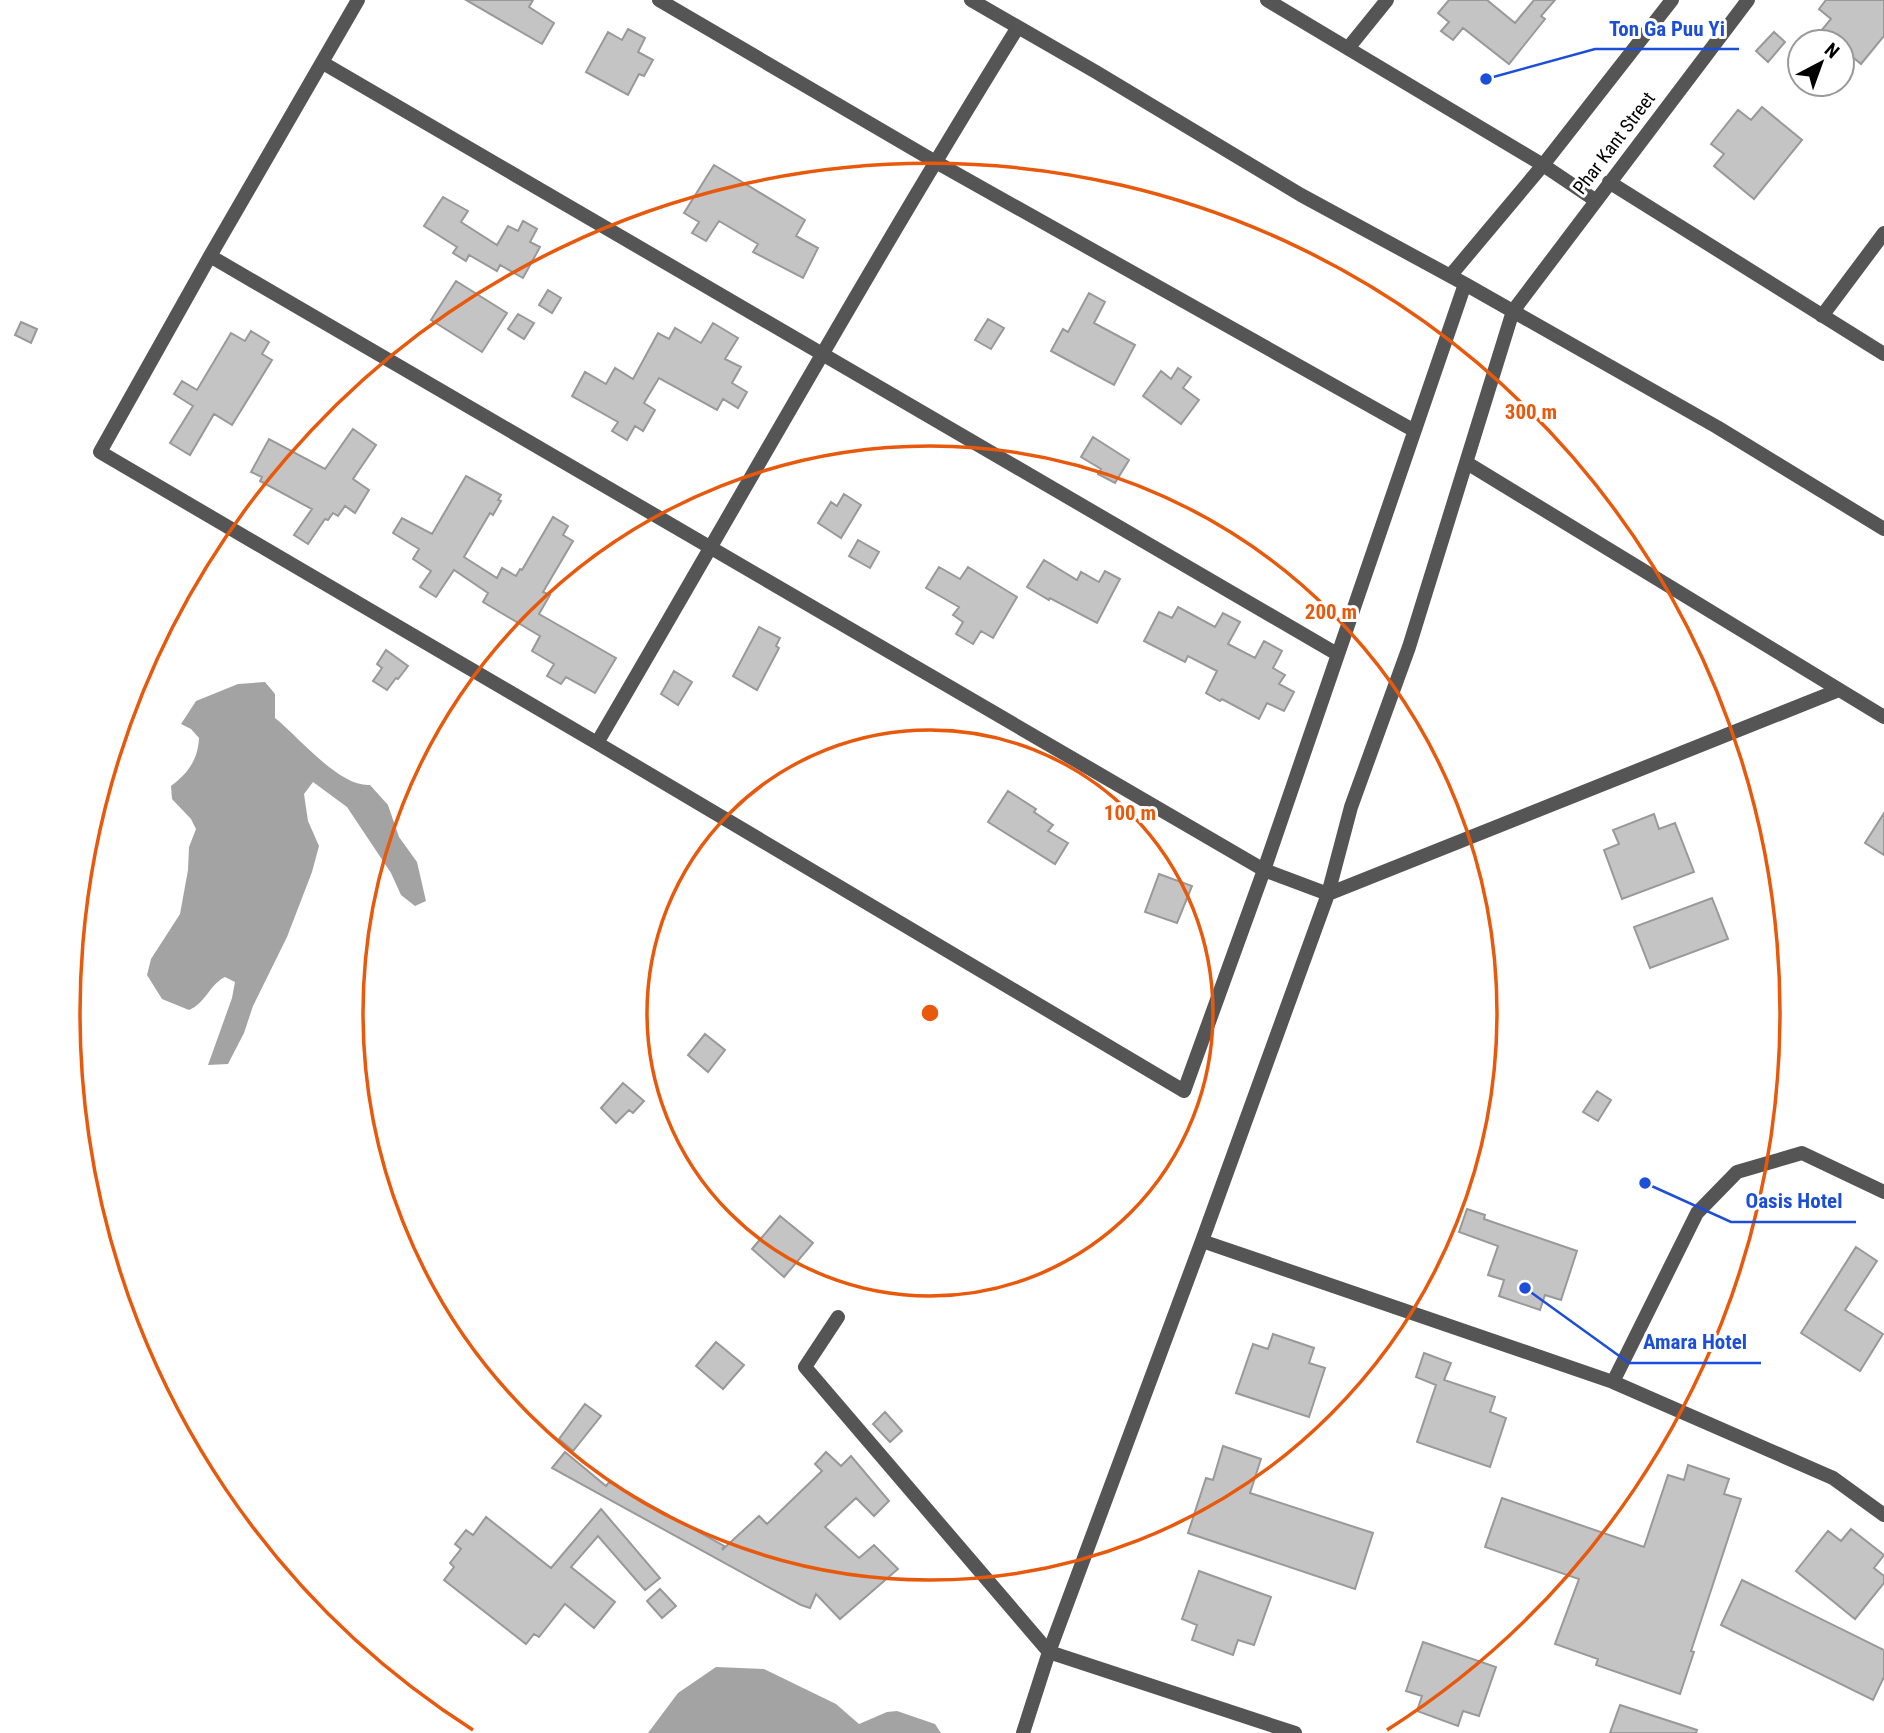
<svg xmlns="http://www.w3.org/2000/svg" width="1884" height="1733" viewBox="0 0 1884 1733" font-family="'Roboto Condensed',sans-serif">
  <style>
    .water { fill: #a3a3a3 }
    .building { fill: #c4c4c4; stroke: #999; stroke-width: 2 }
    .lines { fill: none; stroke-linecap: round; stroke-linejoin: round }
    .minor { stroke: #555; stroke-width: 14 }
    .ring { fill: none; stroke: #e8590c; stroke-width: 3.5 }
    .labels { text-anchor: middle; dominant-baseline: central; stroke-width: 6; stroke-linejoin: round; paint-order: stroke }
    .street-label { font-size: 19px; fill: #000; stroke: #fff }
    .centre { fill: #e8590c; stroke: #fff; stroke-width: 3.5 }
    .ring-label { font-size: 21px; text-anchor: middle; font-weight: bold; fill: #e8590c; stroke: #fff; stroke-width: 6; stroke-linejoin: round; paint-order: stroke }
    .leader { fill: none; stroke: #1d4ed8; stroke-width: 2.5 }
    .callout-dot { fill: #1d4ed8; stroke: #fff; stroke-width: 2.5 }
    .callout-label { font-size: 21px; text-anchor: middle; font-weight: bold; fill: #1d4ed8; stroke: #fff; stroke-width: 6; stroke-linejoin: round; paint-order: stroke }
  </style>
  <rect width="100%" height="100%" fill="#fff"/>
  <path class="water" d="M265,682L275,694V718C299,737 339,787 370,785L388,805L399,837L417,862L426,901L415,906L401,895L391,873L347,807L313,782L304,794L308,821L319,846L312,872L287,937L253,1006L244,1033L228,1064L208,1065L232,998L235,982L225,977C209,985 206,1003 189,1010L162,999L147,975L151,959L180,914L188,870L189,847L196,829L191,819L172,799L171,786C188,773 198,760 199,738L191,729L181,724L196,701L238,684Z
    M716,1667L764,1669L836,1704L859,1724L887,1712L897,1711L935,1724L941,1733H648L678,1693Z"/>
  <path class="building" d="M466,0H533L529,7L554,23L542,44Z
    M1449,0H1487L1515,23L1534,0H1555L1541,16L1545,19L1509,64L1463,28L1453,40L1441,31L1449,22L1438,13Z
    M1826,0H1884V36L1861,64L1842,48V42H1834L1821,31L1831,19L1819,9Z
    M628,29L645,38L638,52L653,60L644,76L639,74L628,95L586,72L608,32L622,40Z
    M1774,32L1785,42L1768,62L1756,51Z
    M1762,107L1802,140L1754,199L1714,166L1724,154L1711,144L1738,110L1751,120Z
    M714,165L805,220L796,236L818,248L803,278L753,252L758,244L719,221L706,241L692,233L699,222L684,213Z
    M443,197L468,211L461,222L497,245L508,226L518,231L523,221L537,229L530,242L540,247L523,278L500,265L497,271L469,255L466,261L453,253L457,247L424,226Z
    M456,281L507,313L482,352L431,320Z
    M548,290L561,298L552,313L539,305Z
    M1089,293L1105,302L1094,323L1135,345L1114,385L1051,351L1063,329L1068,332Z
    M518,314L534,323L524,339L508,329Z
    M988,319L1004,328L991,349L975,340Z
    M21,322L37,329L31,343L15,335Z
    M713,323L738,338L725,359L741,367L732,383L747,392L738,408L723,399L717,410L659,378L644,403L655,410L643,431L635,426L627,440L612,431L618,422L572,396L585,372L606,384L615,368L633,379L658,333L669,339L675,328L701,343Z
    M251,331L269,342L262,354L272,360L232,425L214,414L190,455L170,443L193,406L174,394L182,381L197,390L231,333L245,341Z
    M1178,368L1191,377L1183,388L1199,400L1181,424L1143,396L1161,371L1171,379Z
    M353,429L376,445L353,479L369,490L355,513L345,506L338,516L333,513L328,520L325,519L308,544L294,535L312,509L260,481L262,477L251,472L269,439L325,469Z
    M1093,437L1129,460L1115,483L1098,474L1101,469L1081,457Z
    M466,476L501,495L498,500L501,501L493,515L490,513L464,557L497,578L502,568L516,576L520,569L522,570L553,517L568,526L563,535L573,541L543,592L550,595L539,614L616,658L595,693L566,677L561,684L547,676L554,664L532,651L540,636L483,602L488,593L454,570L436,597L420,587L431,571L413,559L419,549L393,533L402,518L432,534Z
    M844,494L861,505L841,538L818,523L831,502L837,506Z
    M858,540L879,552L870,568L849,556Z
    M1044,560L1077,580L1081,572L1099,582L1105,571L1120,579L1097,623L1050,598L1049,600L1027,587Z
    M939,567L960,579L968,567L1017,597L993,638L981,631L973,644L956,634L963,622L953,615L959,607L926,588Z
    M1178,607L1215,627L1223,613L1240,622L1228,644L1255,658L1264,641L1282,651L1273,668L1285,675L1279,684L1294,692L1284,711L1267,703L1259,719L1222,699L1220,701L1206,693L1217,671L1188,656L1185,662L1144,641L1159,612L1172,618Z
    M759,627L780,638L776,646L779,648L757,690L733,676Z
    M386,650L408,666L398,679L396,678L387,690L373,681L382,668L377,664Z
    M674,671L692,682L678,705L661,694Z
    M1008,791L1036,809L1034,812L1053,825L1048,831L1068,843L1055,864L988,822Z
    M1884,813V855L1865,843Z
    M1654,814L1659,829L1675,823L1694,872L1622,899L1604,850L1619,844L1613,830Z
    M1159,874L1192,886L1177,923L1145,912Z
    M1712,898L1728,939L1650,968L1634,927Z
    M705,1034L725,1050L708,1072L688,1055Z
    M623,1083L644,1101L633,1113L629,1110L616,1123L601,1108Z
    M1597,1091L1611,1100L1598,1121L1583,1112Z
    M1467,1209L1485,1215L1484,1219L1577,1251L1561,1300L1545,1295L1540,1310L1499,1296L1504,1280L1488,1275L1498,1246L1459,1232Z
    M780,1216L813,1243L784,1277L752,1249Z
    M1856,1247L1877,1261L1845,1310L1883,1334L1860,1371L1801,1333Z
    M1273,1334L1314,1348L1309,1363L1325,1368L1309,1417L1236,1393L1253,1344L1268,1349Z
    M716,1342L744,1365L723,1389L696,1366Z
    M1424,1353L1451,1363L1444,1380L1495,1397L1490,1412L1506,1418L1490,1467L1417,1442L1436,1385L1416,1377Z
    M585,1404L601,1416L573,1451L559,1439Z
    M885,1412L902,1431L890,1442L873,1424Z
    M1223,1446L1261,1459L1250,1493L1373,1533L1355,1589L1188,1533L1206,1478L1213,1480Z
    M565,1452L606,1486L609,1482L724,1546L722,1550L759,1516L767,1524L822,1471L815,1464L826,1452L841,1466L851,1456L889,1501L874,1516L856,1498L825,1527L859,1558L874,1545L898,1569L840,1619L816,1594L810,1608L801,1605L552,1468Z
    M1688,1465L1729,1479L1724,1494L1741,1499L1691,1651L1694,1652L1680,1694L1596,1665L1598,1659L1555,1644L1579,1579L1485,1547L1502,1498L1644,1547L1668,1475L1684,1480Z
    M601,1509L660,1578L645,1590L598,1536L571,1567L615,1602L594,1628L565,1604L539,1637L534,1634L526,1644L444,1580L454,1567L450,1563L461,1549L455,1544L466,1530L473,1535L486,1517L551,1568Z
    M1851,1529L1884,1555L1874,1568L1884,1576V1583L1855,1619L1796,1571L1828,1531L1841,1541Z
    M1199,1571L1271,1597L1254,1645L1238,1640L1233,1655L1192,1640L1197,1625L1182,1619Z
    M1742,1580L1884,1650V1677L1873,1700L1721,1625Z
    M660,1589L676,1606L662,1618L647,1601Z
    M1423,1642L1496,1667L1479,1716L1463,1711L1458,1726L1417,1711L1422,1696L1406,1691Z
    M1620,1705L1697,1730L1696,1733H1610Z"/>
  <g class="lines">
    <path class="minor" d="M358,0L210,256L100,452L597,743L1184,1091L1264,870L1465,284
      M659,0L934,161L1413,430
      M971,0L1096,72L1301,195L1465,284L1717,427L1884,529
      M1267,0L1543,165L1595,200
      M1349,47L1387,0
      M323,63L1337,654
      M1609,182L1884,354
      M210,256L1264,870L1328,894L1839,690
      M1450,276L1543,165L1672,0
      M1822,316L1884,233
      M1467,463L1884,717
      M597,743C737,504 872,262 1018,27
      M1202,1241L1613,1382L1833,1478L1884,1515
      M838,1317L805,1367L1049,1652L1295,1733
      M1613,1382L1697,1213L1737,1172L1802,1153L1884,1192
      M1023,1733L1049,1652L1202,1241L1328,894L1351,807L1409,647L1513,311L1748,0"/>
  </g>
  <g class="ring">
    <circle cx="930" cy="1013" r="283"/>
    <circle cx="930" cy="1013" r="567"/>
    <path d="M473 1730A850 850 0 1 1 1387 1730"/>
  </g>
  <g class="labels">
    <g class="street-label">
      <text transform="translate(1614 143) rotate(-53)">Phar Kant Street</text>
    </g>
  </g>
  <circle cx="930" cy="1013" r="10" class="centre"/>
  <g class="ring-label">
    <text x="1531" y="419">300 m</text>
    <text x="1331" y="619">200 m</text>
    <text x="1130" y="820">100 m</text>
  </g>
  <path class="leader" d="M1486 79L1595 49H1739M1645 1183L1731 1222H1856M1525 1288L1629 1363H1761"/>
  <g class="callout-dot">
    <circle cx="1486" cy="79" r="7"/>
    <circle cx="1645" cy="1183" r="7"/>
    <circle cx="1525" cy="1288" r="7"/>
  </g>
  <g class="callout-label">
    <text x="1667" y="36">Ton Ga Puu Yi</text>
    <text x="1794" y="1208">Oasis Hotel</text>
    <text x="1695" y="1349">Amara Hotel</text>
  </g>
  <g transform="translate(1821 63) rotate(41)"><circle r="33" fill="#ffffff" stroke="#999999" stroke-width="2"/>
  <path d="M0-5L12 26L0 18L-12 26Z" fill="#000000"/>
  <text y="-10" font-size="19" font-weight="bold" text-anchor="middle" fill="#000000">N</text>
  </g>
</svg>
